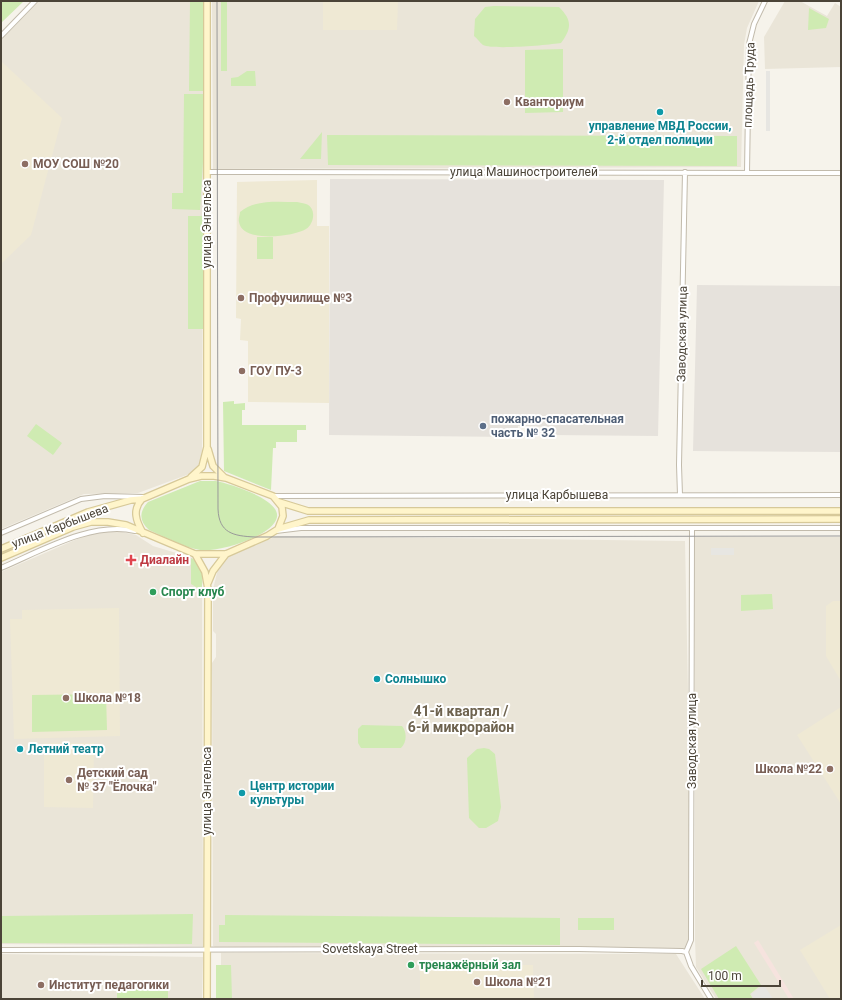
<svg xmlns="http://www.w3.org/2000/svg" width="842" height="1000" viewBox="0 0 842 1000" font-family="Roboto,sans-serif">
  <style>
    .residential { fill: #eae5d8 }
    .industrial { fill: #e6e2dc }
    .education { fill: #efe9d4 }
    .medical { fill: #f6e3de }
    .green { fill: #cfebb2 }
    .parking { fill: #e7e6e2 }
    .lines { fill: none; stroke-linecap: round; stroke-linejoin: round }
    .street-casing { stroke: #c2bbac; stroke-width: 6 }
    .secondary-casing { stroke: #d7c999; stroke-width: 8 }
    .street { stroke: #fff; stroke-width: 4 }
    .secondary { stroke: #fff5cb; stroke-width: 5.5 }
    .tram { stroke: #999; stroke-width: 1 }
    .education-dot { fill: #8d6e63; stroke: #fff; stroke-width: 1.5 }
    .culture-dot { fill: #0f9aa8; stroke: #fff; stroke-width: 1.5 }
    .service-dot { fill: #5c6f8a; stroke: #fff; stroke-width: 1.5 }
    .health-dot { fill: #e0444e; stroke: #fff; stroke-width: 1.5 }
    .leisure-dot { fill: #2e9e5b; stroke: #fff; stroke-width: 1.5 }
    .labels { text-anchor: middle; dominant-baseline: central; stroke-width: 4; stroke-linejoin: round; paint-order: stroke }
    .street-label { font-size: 12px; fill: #4b4438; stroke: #fff }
    .education-label { font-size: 12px; font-weight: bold; fill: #785e54; stroke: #fff; text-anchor: start }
    .culture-label { font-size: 12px; font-weight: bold; fill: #0d838f; stroke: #fff; text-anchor: start }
    .service-label { font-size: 12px; font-weight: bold; fill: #4e5e75; stroke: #fff; text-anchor: start }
    .health-label { font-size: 12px; font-weight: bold; fill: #be3a42; stroke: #fff; text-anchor: start }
    .leisure-label { font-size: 12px; font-weight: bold; fill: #27864d; stroke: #fff; text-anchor: start }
    .quarter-label { font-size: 14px; font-weight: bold; fill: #6e634f; stroke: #fff }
  </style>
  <rect width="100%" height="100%" fill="#f6f3eb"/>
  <path class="residential" d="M39,1H204L202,450L201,460L197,469L192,473L138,493L84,494L1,529V39Z
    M212,1H759L747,28L744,45L741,167L213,169Z
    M785,1H800L827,16L835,3L841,7V67L765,69L764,37Z
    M104,531L122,532L136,535L153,546L193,558L202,569L203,946L1,944V572L91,533Z
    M277,536L685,541L689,742V937L684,949L625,947L217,948L213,946L212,663L216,657V634L213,631V589L218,569L223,561L229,556Z
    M695,537H841V999H716L696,967L695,940Z
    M221,953L676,954L705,999H221Z
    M1,954L203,957L202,999H1Z"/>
  <path class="industrial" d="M330,179L664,180L658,436L552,435L551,427L518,426L517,437L329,435Z
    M697,285L841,286V452L693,451Z"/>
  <path class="education" d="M323,1H398L397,30H323Z
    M1,61L62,118L31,235L1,264Z
    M317,180V226H329V403L248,402V341L240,340L241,319L236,318L237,182Z
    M833,601H841V681L826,656V606Z
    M119,608L120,736L14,739L10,619H22V610Z
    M841,707V804L797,735Z
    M44,743H94L93,808L44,807Z
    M841,925V999H830L800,950Z
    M420,965H533L534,999H420Z"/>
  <path class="medical" d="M758,940L794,999H789L754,943Z"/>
  <path class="green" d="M1,1H24L1,23Z
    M190,1H203V91H189Z
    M221,1H227V71H221Z
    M494,6L559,7C572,20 572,28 561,43C548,45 493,50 483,45C480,43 477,38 474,36L475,19L485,7Z
    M809,8L829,19L826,28L808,30Z
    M563,49V112L525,113V50Z
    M247,71H255L256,86H231V78L238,77Z
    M184,94H203V162L200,210L172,209V193H183Z
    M322,132L321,159H300Z
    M327,135L737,136V166L328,165Z
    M297,202C300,203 304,203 306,204C317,208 314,224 306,229C293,237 242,243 239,222C238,219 240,215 240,212C256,199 278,202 297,202Z
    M188,216H203V329H188Z
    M257,237H273V259H257Z
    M234,401V404L245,403V410H242V425H306V430H297V442H276V448H273L271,490L224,471L223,402Z
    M36,424L62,443L53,455L27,436Z
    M200,481C205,481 211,481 216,481C230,484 280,499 277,517C274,536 218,553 200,550C186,548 163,536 149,530C139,521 139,512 148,502Z
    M191,558C203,564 204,580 201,590L191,584Z
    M772,594L773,609L741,611V595Z
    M106,694L107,730L32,732V695Z
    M362,725L402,726C407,732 407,742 401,748H361L358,743V729Z
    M484,748L489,749L495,754L501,807L498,821L486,828H479L469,818L467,758L477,749Z
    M193,914L192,944L1,943V916Z
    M225,915L560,918V945L219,942V925H225Z
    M578,918H614V930H578Z
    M736,946L761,985L750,994L753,999H719L701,969Z
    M216,965H231L232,999H216Z
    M117,983H168V999H117Z"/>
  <path class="parking" d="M766,71H770V131H766Z
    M711,548H734V555H711Z
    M764,985L773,999H754L751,994Z"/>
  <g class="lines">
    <defs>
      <path id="street" d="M1,36L35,1
        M207,172L841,173
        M747,172L749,44L754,24L765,1
        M680,495L679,465L685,172
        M273,496L841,495
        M276,531L301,528H841
        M1,533L81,499L105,496L143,497
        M1,568C41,551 92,521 135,531
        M1,950L579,949L682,951L686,952L691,966L711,999
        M686,952L691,940L692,529"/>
      <path id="secondary" d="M208,449L213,466L224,477
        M191,477L202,467L207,447V1
        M142,499C132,510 136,521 143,533
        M279,502L308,511H841
        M278,529L309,520L841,519
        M1,549L88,512L131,500L142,499L189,479L201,476H214L226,478L273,496L282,507L283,516L278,529L267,536L226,554H195L126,525L108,522H91L73,527L1,558
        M195,554L205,572L208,589L207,999
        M208,583L213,571L226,554"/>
    </defs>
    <use href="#street" class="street-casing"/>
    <use href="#secondary" class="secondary-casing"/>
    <use href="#street" class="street"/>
    <use href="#secondary" class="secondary"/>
    <path class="tram" d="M217,1L218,509C219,533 233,536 255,537L841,536"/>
  </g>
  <g class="education-dot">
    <circle cx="507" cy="102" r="4"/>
    <circle cx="25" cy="164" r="4"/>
    <circle cx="241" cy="298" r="4"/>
    <circle cx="242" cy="371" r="4"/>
    <circle cx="66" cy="698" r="4"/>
    <circle cx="830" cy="769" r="4"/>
    <circle cx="69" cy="780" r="4"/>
    <circle cx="477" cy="982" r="4"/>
    <circle cx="41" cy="985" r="4"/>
  </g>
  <g class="culture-dot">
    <circle cx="660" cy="112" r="4"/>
    <circle cx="377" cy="679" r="4"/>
    <circle cx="20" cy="749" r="4"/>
    <circle cx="242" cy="793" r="4"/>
  </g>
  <circle class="service-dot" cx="483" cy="426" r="4"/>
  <path class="health-dot" d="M129 554h4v4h4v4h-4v4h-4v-4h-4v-4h4z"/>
  <g class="leisure-dot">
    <circle cx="153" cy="592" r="4"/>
    <circle cx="411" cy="965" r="4"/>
  </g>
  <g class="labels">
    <g class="street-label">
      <text transform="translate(749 85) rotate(-88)">площадь Труда</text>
      <text x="524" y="172">улица Машиностроителей</text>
      <text transform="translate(207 224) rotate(-90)">улица Энгельса</text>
      <text transform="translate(682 334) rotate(-89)">Заводская улица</text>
      <text x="557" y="495">улица Карбышева</text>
      <text transform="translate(60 526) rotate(-21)">улица Карбышева</text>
      <text transform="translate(692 741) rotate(-90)">Заводская улица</text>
      <text transform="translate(207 791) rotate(-90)">улица Энгельса</text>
      <text x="370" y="949">Sovetskaya Street</text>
    </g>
    <g class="education-label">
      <text x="515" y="102">Кванториум</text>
      <text x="33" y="164">МОУ СОШ №20</text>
      <text x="249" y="298">Профучилище №3</text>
      <text x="250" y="371">ГОУ ПУ-3</text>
      <text x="74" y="698">Школа №18</text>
      <text x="822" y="769" text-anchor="end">Школа №22</text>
      <text x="77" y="773">Детский сад<tspan x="77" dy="14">№ 37 "Ёлочка"</tspan></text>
      <text x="485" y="982">Школа №21</text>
      <text x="49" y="985">Институт педагогики</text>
    </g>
    <g class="culture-label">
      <text x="660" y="126" text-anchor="middle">управление МВД России,<tspan x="660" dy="14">2-й отдел полиции</tspan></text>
      <text x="385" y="679">Солнышко</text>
      <text x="28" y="749">Летний театр</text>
      <text x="250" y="786">Центр истории<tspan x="250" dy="14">культуры</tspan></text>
    </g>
    <g class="service-label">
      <text x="491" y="419">пожарно-спасательная<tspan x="491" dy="14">часть № 32</tspan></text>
    </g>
    <g class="health-label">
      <text x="140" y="560">Диалайн</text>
    </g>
    <g class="leisure-label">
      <text x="161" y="592">Спорт клуб</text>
      <text x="419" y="965">тренажёрный зал</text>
    </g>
    <g class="quarter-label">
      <text x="461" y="711">41-й квартал /<tspan x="461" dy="16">6-й микрорайон</tspan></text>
    </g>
  </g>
  <rect width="842" height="1000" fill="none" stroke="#4b4438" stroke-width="4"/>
  <path d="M702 980v6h78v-6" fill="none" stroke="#4b4438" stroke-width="2"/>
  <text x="708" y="980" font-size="12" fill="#4b4438" stroke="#ffffff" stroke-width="3" paint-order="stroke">100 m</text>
</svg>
